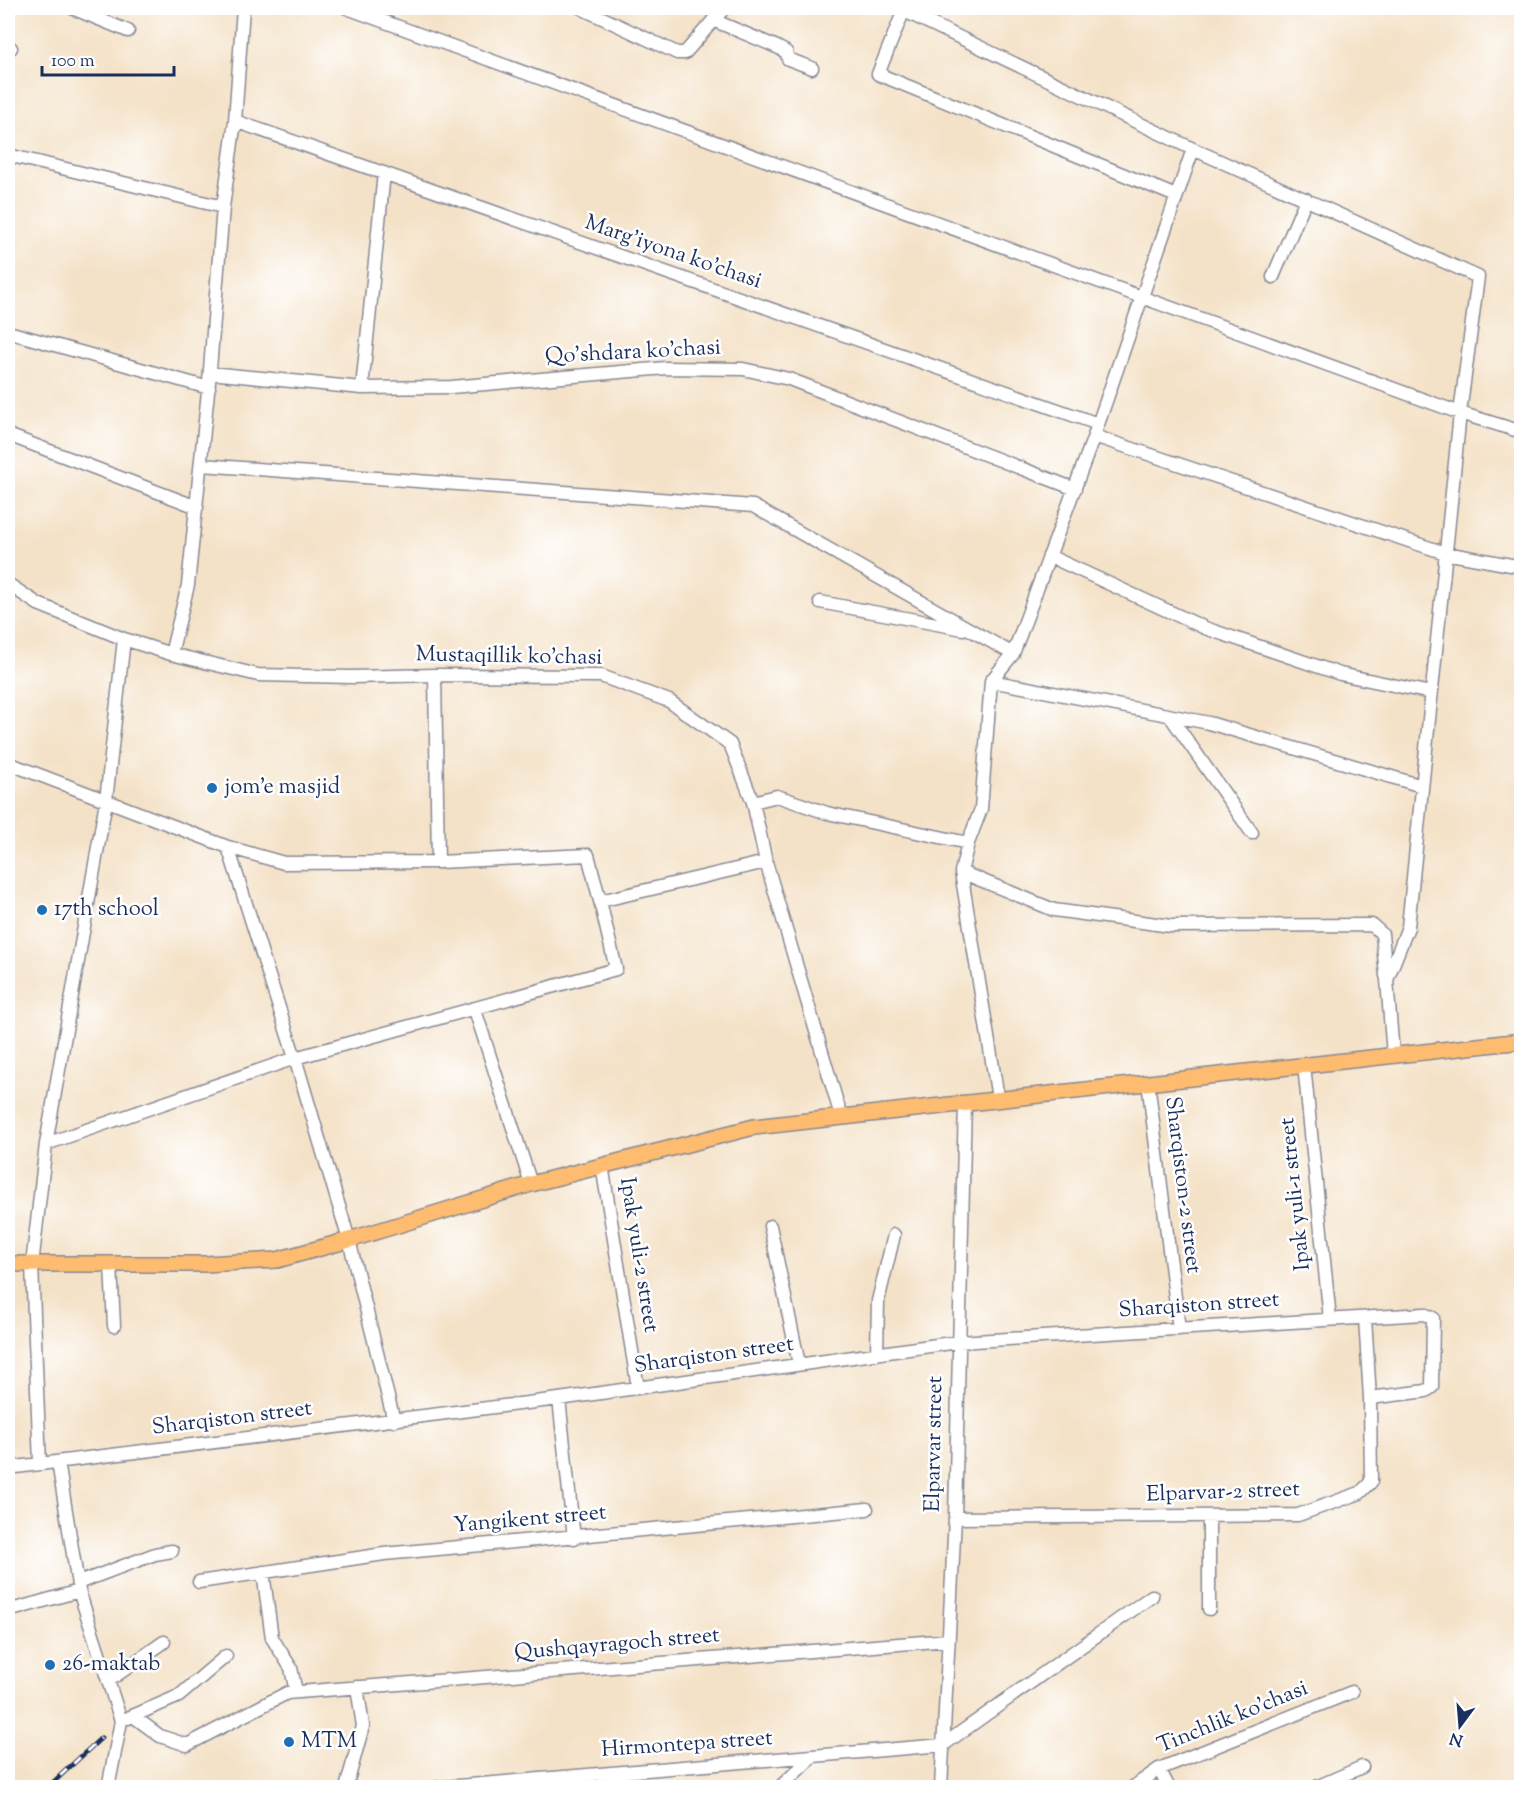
<svg xmlns="http://www.w3.org/2000/svg" width="1529" height="1795" viewBox="0 0 1529 1795" font-family="'Sorts Mill Goudy',serif">
  <style>
    .lines { fill: none; stroke-linecap: round; stroke-linejoin: round }
    .minor-casing { stroke: #888893; stroke-width: 15 }
    .major-casing { stroke: #888893; stroke-width: 18 }
    .minor { stroke: #fff; stroke-width: 12 }
    .major { stroke: #fdbc6f; stroke-width: 15 }
    .rail-casing { stroke: #1b2f5e; stroke-width: 5 }
    .rail { stroke: #fff; stroke-width: 3; stroke-dasharray: 9; stroke-linecap: butt }
    .poi-dot { fill: #1f6fb2; stroke: #fff; stroke-width: 2 }
    .labels { text-anchor: middle; dominant-baseline: central; stroke-width: 5; stroke-linejoin: round; paint-order: stroke }
    .street-label { font-size: 22px; fill: #1b2f5e; stroke: #fff }
    .poi-label { font-size: 22px; fill: #1b2f5e; stroke: #fff; text-anchor: start }
  </style>
  <rect width="100%" height="100%" fill="#fff"/>
  <filter id="ink" filterUnits="userSpaceOnUse"><feTurbulence type="fractalNoise" baseFrequency=".0167" numOctaves="2"/><feDisplacementMap in="SourceGraphic" scale="12" xChannelSelector="R" yChannelSelector="G"/><feConvolveMatrix kernelMatrix="1 2 1 2 8 2 1 2 1" color-interpolation-filters="sRGB"/></filter>
  <filter id="wash" filterUnits="userSpaceOnUse"><feTurbulence type="fractalNoise" baseFrequency=".008" numOctaves="4" result="noise"/><feDisplacementMap in="SourceGraphic" scale="24" xChannelSelector="R" yChannelSelector="G"/><feGaussianBlur stdDeviation="1.35" result="paint"/><feColorMatrix in="noise" values="0 0 0 0 0 0 0 0 0 0 0 0 0 0 0 0 0 1.4 0 .05"/><feComposite in="paint" operator="in"/></filter>
  <g filter="url(#wash)">
    <rect width="100%" height="100%" fill="#f4e2c8"/>
  </g>
  <g filter="url(#ink)">
    <g class="lines">
      <defs>
        <path id="minor" d="M72,8L128,31
          M347,8L1460,413L1522,432
          M581,8L677,53H685L724,8
          M898,8L1193,149L1478,277L1460,413L1408,927L1387,980L1393,1055
          M904,10L878,74L1176,196
          M713,20L777,47L786,52L788,59L812,68
          M8,46L11,48
          M235,121L1098,424
          M8,155L223,207
          M1273,277L1306,199
          M8,332L209,388
          M210,373L362,388L451,387L666,368L743,369L789,379L1075,489
          M362,388L384,173
          M8,435L197,507
          M1094,436L1445,553L1522,567
          M202,465L753,506L1013,654
          M1049,556L1205,628L1340,674L1431,693
          M8,584L38,604L124,639L171,654L258,675L352,677L435,675L601,676L669,701L730,744L753,802L766,862L841,1116
          M820,602L963,629
          M171,654L188,585L209,382L223,207L235,121L243,8
          M435,675L438,862
          M991,681L1209,723L1422,786
          M1170,716L1252,833
          M8,763L228,847L295,1058L46,1144L32,1265L40,1464
          M753,802L777,796L827,813L968,843
          M228,847L284,863L438,862L588,855L600,901
          M961,872L1054,910L1171,926L1372,925L1382,934L1386,976
          M475,1010L531,1184
          M1304,1065L1330,1319
          M1148,1082L1179,1329
          M998,1098L961,872L968,843L981,809L991,681L1013,654L1094,436L1193,149
          M46,1144L106,801L124,639
          M602,1165L638,1388
          M770,1226L799,1364
          M111,1265L114,1326
          M1365,1318L1370,1398
          M877,1354L878,1301L894,1235
          M559,1399L574,1538
          M394,1421L349,1240L295,1058L616,969L600,901L766,862
          M58,1462L79,1591L121,1721L108,1788
          M8,1468L559,1399L958,1342L1424,1314L1433,1318L1432,1387L1426,1391L1370,1398L1371,1482L1360,1493L1298,1515L955,1518
          M1209,1516V1609
          M263,1572L272,1638L291,1668L296,1692
          M199,1582L384,1554L867,1509
          M78,1583L155,1554L172,1551
          M8,1611L79,1591
          M108,1681L164,1642
          M133,1716L160,1736L187,1745L287,1693L949,1640
          M128,1718L179,1696L226,1656
          M1159,1769L1169,1788
          M346,1788L363,1726L357,1687
          M434,1788L943,1745L1152,1596
          M779,1788L812,1757
          M941,1788L955,1518L965,1102
          M1132,1788L1159,1769L1352,1692
          M1314,1788L1362,1767"/>
        <path id="major" d="M8,1264H205L277,1260L349,1240L531,1184L754,1127L1522,1041"/>
      </defs>
      <use href="#minor" class="minor-casing"/>
      <use href="#major" class="major-casing"/>
      <use href="#minor" class="minor"/>
      <use href="#major" class="major"/>
      <defs>
        <path id="rail" d="M47,1788L101,1738"/>
      </defs>
      <use href="#rail" class="rail-casing"/>
      <use href="#rail" class="rail"/>
    </g>
  </g>
  <g class="poi-dot">
    <circle cx="212" cy="788" r="6"/>
    <circle cx="42" cy="910" r="6"/>
    <circle cx="50" cy="1665" r="6"/>
    <circle cx="289" cy="1742" r="6"/>
  </g>
  <g class="labels">
    <g class="street-label">
      <text transform="translate(673 253) rotate(19)">Marg'iyona ko'chasi</text>
      <text transform="translate(633 353) rotate(-3)">Qo'shdara ko'chasi</text>
      <text transform="translate(509 657) rotate(1)">Mustaqillik ko'chasi</text>
      <text transform="translate(1182 1185) rotate(83)">Sharqiston-2 street</text>
      <text transform="translate(1296 1194) rotate(-96)">Ipak yuli-1 street</text>
      <text transform="translate(638 1255) rotate(81)">Ipak yuli-2 street</text>
      <text transform="translate(1199 1306) rotate(-4)">Sharqiston street</text>
      <text transform="translate(714 1356) rotate(-8)">Sharqiston street</text>
      <text transform="translate(232 1419) rotate(-7)">Sharqiston street</text>
      <text transform="translate(935 1444) rotate(-89)">Elparvar street</text>
      <text transform="translate(1223 1493) rotate(-2)">Elparvar-2 street</text>
      <text transform="translate(530 1520) rotate(-5)">Yangikent street</text>
      <text transform="translate(617 1645) rotate(-5)">Qushqayragoch street</text>
      <text transform="translate(1233 1718) rotate(-22)">Tinchlik ko'chasi</text>
      <text transform="translate(687 1745) rotate(-4)">Hirmontepa street</text>
    </g>
    <g class="poi-label">
      <text x="224" y="788">jom'e masjid</text>
      <text x="54" y="910">17th school</text>
      <text x="62" y="1665">26-maktab</text>
      <text x="301" y="1742">MTM</text>
    </g>
  </g>
  <rect width="1529" height="1795" fill="none" stroke="#fff" stroke-width="30"/>
  <g transform="translate(1460 1726) rotate(196)" stroke="#ffffff" stroke-width="4.5" paint-order="stroke">
  <path d="M0-4.5L10 22L0 15L-10 22Z" fill="#1b2f5e"/>
  <text y="-9" font-size="16" font-weight="bold" text-anchor="middle" fill="#1b2f5e">N</text>
  </g>
  <path d="M42 66v9h132v-9" fill="none" stroke="#1b2f5e" stroke-width="3"/>
  <text x="51" y="66" font-size="18" fill="#1b2f5e" stroke="#ffffff" stroke-width="4.5" paint-order="stroke">100 m</text>
</svg>
